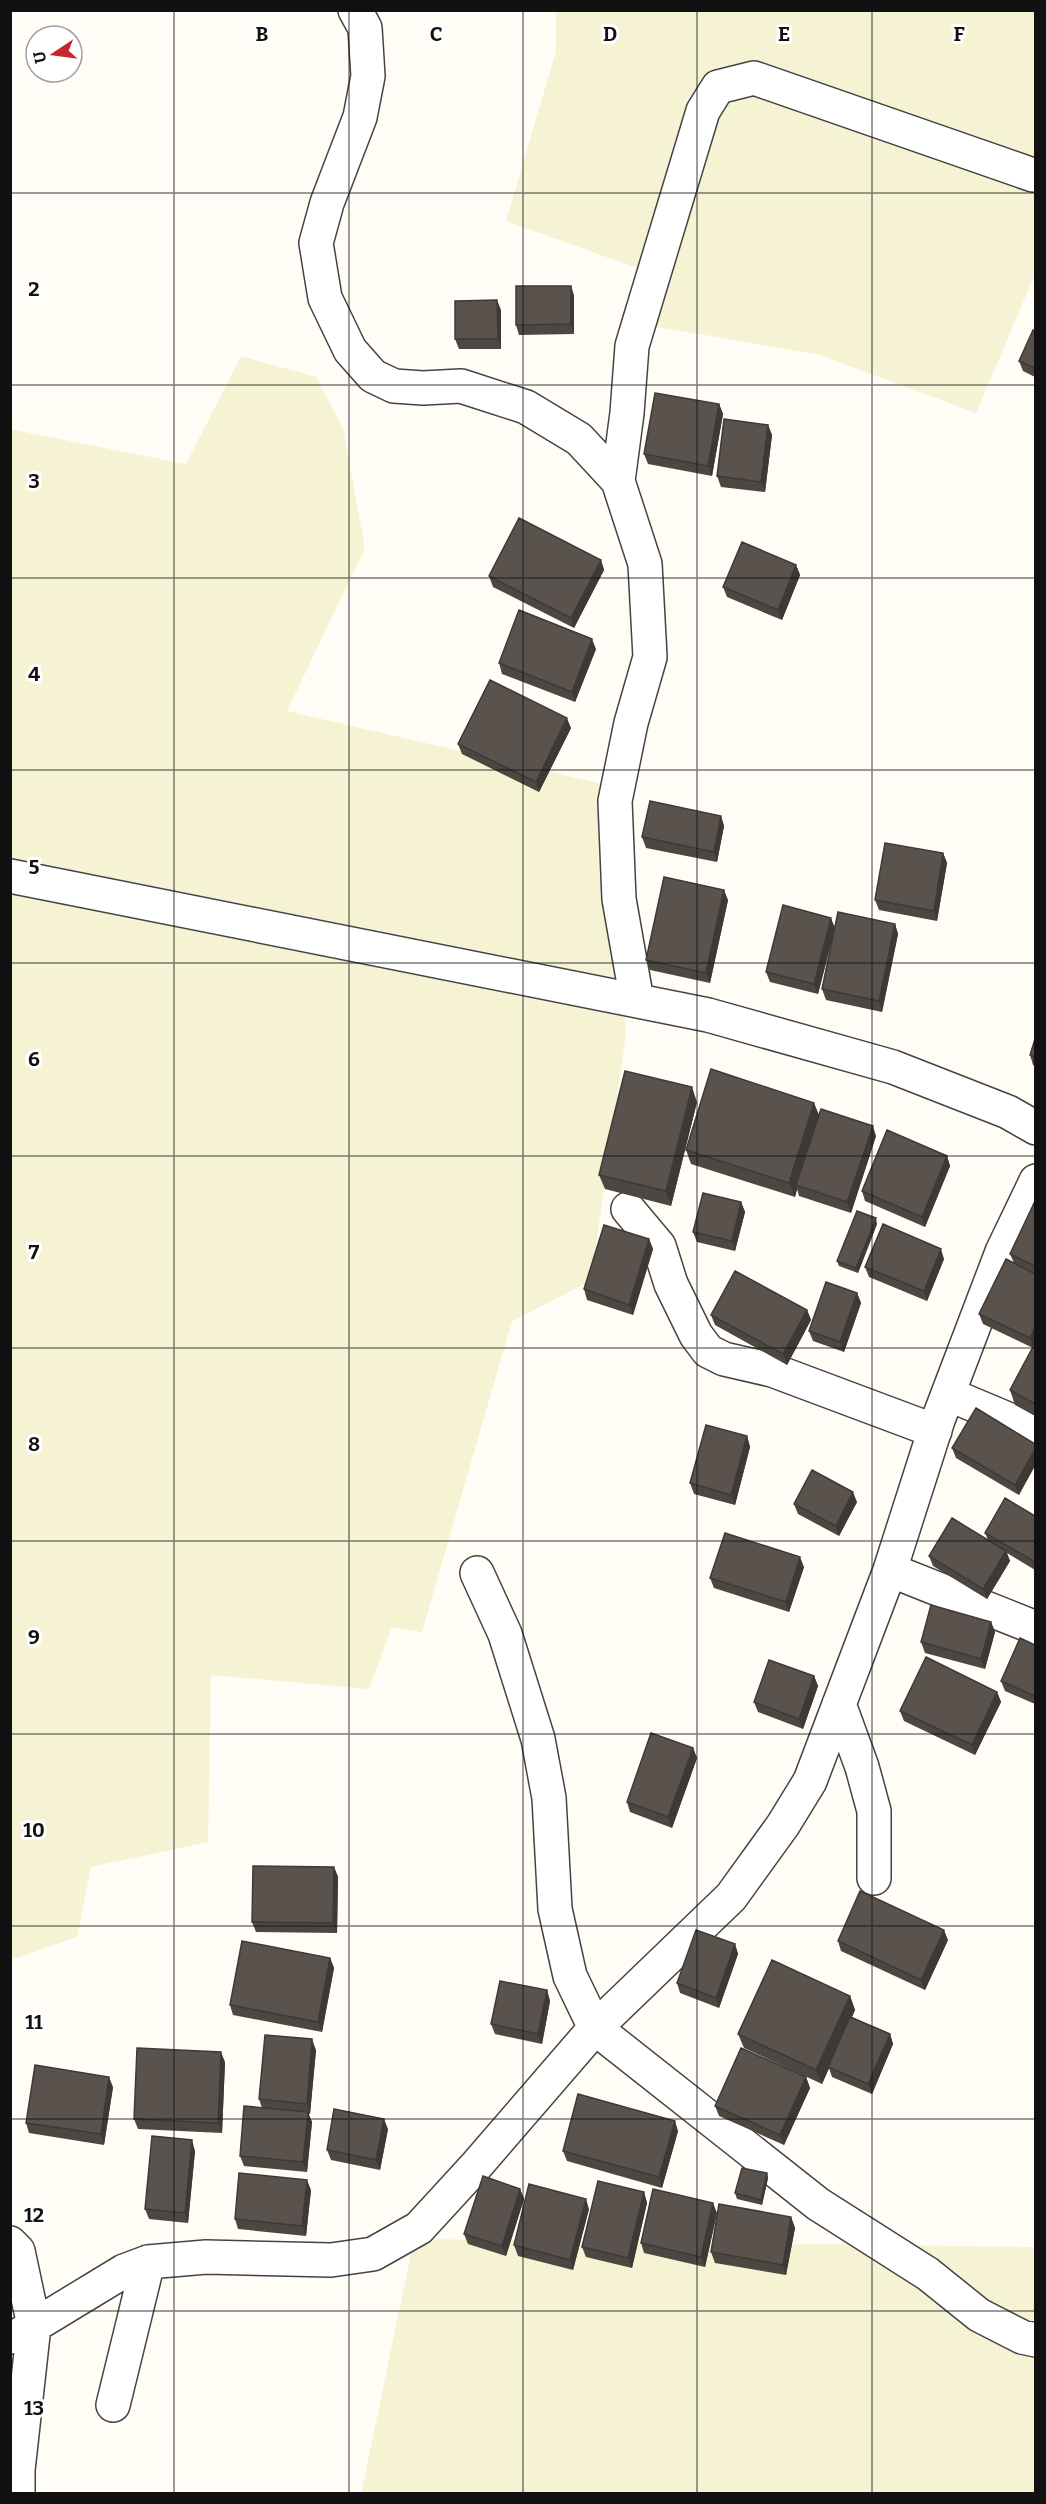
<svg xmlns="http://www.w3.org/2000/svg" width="1046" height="2504" viewBox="0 0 1046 2504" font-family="Bitter,serif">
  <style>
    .farmland { fill: #f6f3d4 }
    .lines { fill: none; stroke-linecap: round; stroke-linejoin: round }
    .minor-casing { stroke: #444; stroke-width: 36 }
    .minor { stroke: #fff; stroke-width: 33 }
    .wall { fill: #4d4742 }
    .shaded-wall { fill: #3f3936 }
    .building { fill: #5a524d; stroke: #3f3936; stroke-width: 1.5 }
    .grid { fill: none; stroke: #111; stroke-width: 1.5; stroke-opacity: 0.55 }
    .grid-label { font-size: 20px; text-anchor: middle; font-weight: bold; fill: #111; stroke: #fff; stroke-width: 6; stroke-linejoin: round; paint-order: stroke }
  </style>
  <rect width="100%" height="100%" fill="#fffdf5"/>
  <path class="farmland" d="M556,11H1035V274L976,413L820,355L641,324L640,269L506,221L556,51Z
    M241,356L316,377L343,428L365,548L287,711L603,784L626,1034L591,1281L512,1321L422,1632L392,1627L369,1689L211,1675L208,1842L91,1867L77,1937L11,1960L10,429L186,464Z
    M414,2239L1035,2247V2493L361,2494Z"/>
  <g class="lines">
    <defs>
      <path id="minor" d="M355,10L365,28L368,76L360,117L327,203L316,243L325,298L350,350L373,376L394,386L423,388L461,386L526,407L579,439L618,481L645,564L650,657L631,723L615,801L619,899L637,1001
        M618,481L627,413L632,346L703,111L718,87L754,78L1033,175
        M10,876L708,1015L893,1067L1008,1112L1036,1128
        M628,1209L659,1246L671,1284L696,1335L708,1351L724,1359L772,1370L935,1431
        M948,1394L1036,1431
        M890,1570L1036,1628
        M477,1573L505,1634L538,1739L549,1798L555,1909L570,1976L595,2028L818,2204L928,2274L979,2315L1022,2337L1036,2340
        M839,1704L862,1767L874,1811V1878
        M10,2243L18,2251L34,2326L18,2470V2494
        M10,2337L17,2336L124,2271L148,2262L206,2257L331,2260L373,2254L419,2228L475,2167L595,2028L731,1897L783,1825L810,1781L890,1570L938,1420L1002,1252L1036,1181
        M113,2405L148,2262"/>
    </defs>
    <use href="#minor" class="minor-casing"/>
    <use href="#minor" class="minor"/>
  </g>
  <path class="wall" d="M571,286L574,296V334L519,335L516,325Z
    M501,310V349H459L455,339Z
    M1035,331V377L1023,371L1019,361Z
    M719,404L723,414L712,476L648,464L644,454Z
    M768,425L772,435L765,492L721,487L717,476Z
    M601,560L604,570L574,628L493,587L489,576Z
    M796,565L800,575L782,620L727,597L723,587Z
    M596,649L575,702L502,674L499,663Z
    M571,728L539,792L462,754L458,744Z
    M721,816L724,826L717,862L646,848L642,837Z
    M943,853L947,863L937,921L879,910L875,900Z
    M728,900L710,983L650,970L646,960Z
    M895,924L898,934L882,1012L826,1000L822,989Z
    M835,928L818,994L770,982L766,972Z
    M1035,1039V1066L1033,1065L1030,1055Z
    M697,1102L671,1206L605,1189L599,1175Z
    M819,1116L876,1136L851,1213L799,1196L797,1189L795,1197L691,1164L686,1150Z
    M947,1156L950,1166L925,1227L865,1201L862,1191Z
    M1035,1201V1416L1015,1405L1010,1390L1033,1348L983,1324L979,1314L1014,1263L1010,1254Z
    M741,1202L745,1212L735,1251L697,1242L693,1232Z
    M877,1224L858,1273L839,1266L837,1261Z
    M649,1239L653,1249L633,1315L587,1300L584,1289Z
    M944,1259L927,1301L869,1277L865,1267Z
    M857,1293L861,1303L844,1352L813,1341L809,1331Z
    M807,1310L811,1320L787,1365L715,1325L711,1315Z
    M747,1436L750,1447L735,1505L694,1494L690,1483Z
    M1035,1444L1019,1495L956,1458L952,1448Z
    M857,1502L839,1536L798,1514L794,1504Z
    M1035,1516V1570L1007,1553L1010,1561L987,1599L933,1566L929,1556L988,1540L985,1533Z
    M804,1567L789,1612L714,1588L710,1578Z
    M991,1622L995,1632L985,1669L925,1653L921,1642Z
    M1035,1645V1704L1005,1691L1001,1681Z
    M814,1676L818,1686L803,1729L758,1712L754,1702Z
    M997,1692L1001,1702L975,1755L904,1721L900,1711Z
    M693,1748L697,1758L672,1828L630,1812L627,1802Z
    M334,1867L338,1877L337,1933L256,1932L252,1922Z
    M948,1940L925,1990L841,1951L838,1941Z
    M735,1944L738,1954L719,2008L680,1993L677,1983Z
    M330,1958L334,1968L322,2032L233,2015L230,2005Z
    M547,1990L550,2001L542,2044L495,2034L491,2024Z
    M850,1996L855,2010L852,2017L890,2034L893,2044L872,2094L832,2077L829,2068L822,2084L744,2048L738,2034Z
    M316,2050L310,2114H308L312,2122L307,2172L244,2166L240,2156L262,2108L259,2099Z
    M225,2062L222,2133L138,2129L134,2119Z
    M806,2077L810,2088L784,2145L719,2116L715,2106Z
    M113,2087L104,2145L29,2133L26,2123Z
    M388,2129L380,2170L331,2160L327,2150Z
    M678,2131L662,2188L567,2161L563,2151Z
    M195,2151L188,2223L149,2219L145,2209Z
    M767,2173L768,2178L762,2205L737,2199L735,2193Z
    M520,2189L524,2199L506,2256L468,2244L464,2234Z
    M311,2190L306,2236L238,2229L235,2219Z
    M644,2192L647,2203L632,2268L586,2257L582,2247Z
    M589,2209L573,2270L518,2256L514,2245Z
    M717,2213L705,2267L644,2253L641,2243Z
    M791,2217L795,2228L786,2275L715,2263L711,2252Z"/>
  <path class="shaded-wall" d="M571,286L574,296V334L571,324Z
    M497,300L501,310V349L498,339Z
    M719,404L723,414L712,476L708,466Z
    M768,425L772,435L765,492L761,482Z
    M601,560L604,570L574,628L571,618Z
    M796,565L800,575L782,620L778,610Z
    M592,639L596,649L575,702L572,692Z
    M567,718L571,728L539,792L536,782Z
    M721,816L724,826L717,862L714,852Z
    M943,853L947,863L937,921L934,911Z
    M724,890L728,900L710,983L706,973Z
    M831,918L835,928L818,994L814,984Z
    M895,924L898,934L882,1012L879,1001Z
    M692,1087L697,1102L671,1206L666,1191Z
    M814,1103L820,1117L796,1185L797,1189L795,1197L789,1183Z
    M873,1126L876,1136L851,1213L847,1202Z
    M947,1156L950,1166L925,1227L922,1217Z
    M741,1202L745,1212L735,1251L732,1241Z
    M876,1218L877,1224L858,1273L856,1268Z
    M649,1239L653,1249L633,1315L629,1305Z
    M941,1249L944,1259L927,1301L924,1291Z
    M857,1293L861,1303L844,1352L840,1342Z
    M807,1310L811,1320L787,1365L783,1354Z
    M1035,1327V1345L1034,1349L1030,1338Z
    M747,1436L750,1447L735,1505L731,1495Z
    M1035,1449V1466L1019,1495L1015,1485Z
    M853,1492L857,1502L839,1536L836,1526Z
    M1006,1551L1010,1561L987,1599L983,1589Z
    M800,1557L804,1567L789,1612L786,1602Z
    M991,1622L995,1632L985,1669L981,1659Z
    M814,1676L818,1686L803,1729L799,1719Z
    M997,1692L1001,1702L975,1755L972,1745Z
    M693,1748L697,1758L672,1828L668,1817Z
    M334,1867L338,1877L337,1933L333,1923Z
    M944,1930L948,1940L925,1990L921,1980Z
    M735,1944L738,1954L719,2008L716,1998Z
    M330,1958L334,1968L322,2032L318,2022Z
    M547,1990L550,2001L542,2044L538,2034Z
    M850,1996L855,2010L822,2084L816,2070Z
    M890,2034L893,2044L872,2094L868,2084Z
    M312,2039L316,2050L310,2114L307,2104Z
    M221,2052L225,2062L222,2133L218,2123Z
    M109,2077L113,2087L104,2145L101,2134Z
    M806,2077L810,2088L784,2145L780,2135Z
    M308,2112L312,2122L307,2172L303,2162Z
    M384,2119L388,2129L380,2170L376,2160Z
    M675,2121L678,2131L662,2188L659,2177Z
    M192,2140L195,2151L188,2223L185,2213Z
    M767,2173L768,2178L762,2205L761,2200Z
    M307,2180L311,2190L306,2236L302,2226Z
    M520,2189L524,2199L506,2256L502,2246Z
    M644,2192L647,2203L632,2268L628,2258Z
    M586,2199L589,2209L573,2270L570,2260Z
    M713,2203L717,2213L705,2267L701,2257Z
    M791,2217L795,2228L786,2275L783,2265Z"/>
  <path class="building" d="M516,286H571V324L516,325Z
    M497,300L498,339H455V301Z
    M1033,330L1035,331V368L1019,361Z
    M655,393L719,404L708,466L644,454Z
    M724,419L768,425L761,482L717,476Z
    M519,518L601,560L571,618L489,576Z
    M742,542L796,565L778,610L723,587Z
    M519,610L592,639L572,692L499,663Z
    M490,680L567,718L536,782L458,744Z
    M650,801L721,816L714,852L642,837Z
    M885,843L943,853L934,911L875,900Z
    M664,877L724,890L706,973L646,960Z
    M783,905L831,918L814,984L766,972Z
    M838,912L895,924L879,1001L822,989Z
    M1035,1039V1057L1030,1055Z
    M711,1069L814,1103L789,1183L686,1150Z
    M625,1071L692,1087L666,1191L599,1175Z
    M821,1109L873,1126L847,1202L796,1185Z
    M887,1130L947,1156L922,1217L862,1191Z
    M703,1193L741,1202L732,1241L693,1232Z
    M1035,1201V1266L1010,1254Z
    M857,1211L876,1218L856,1268L837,1261Z
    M883,1224L941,1249L924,1291L865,1267Z
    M604,1225L649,1239L629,1305L584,1289Z
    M1006,1259L1035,1274V1327L1030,1338L979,1314Z
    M735,1271L807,1310L783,1354L711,1315Z
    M826,1282L857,1293L840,1342L809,1331Z
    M1035,1343V1404L1010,1390Z
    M976,1408L1035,1444V1449L1015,1485L952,1448Z
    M706,1425L747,1436L731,1495L690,1483Z
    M812,1470L853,1492L836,1526L794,1504Z
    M1005,1498L1035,1516V1562L985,1533Z
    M952,1518L1006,1551L983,1589L929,1556Z
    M725,1533L800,1557L786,1602L710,1578Z
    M931,1605L991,1622L981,1659L921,1642Z
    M1020,1638L1035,1645V1696L1001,1681Z
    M926,1657L997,1692L972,1745L900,1711Z
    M769,1660L814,1676L799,1719L754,1702Z
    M651,1733L693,1748L668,1817L627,1802Z
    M253,1866L334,1867L333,1923L252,1922Z
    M860,1891L944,1930L921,1980L838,1941Z
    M696,1930L735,1944L716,1998L677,1983Z
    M242,1941L330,1958L318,2022L230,2005Z
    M772,1960L850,1996L816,2070L738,2034Z
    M500,1981L547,1990L538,2034L491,2024Z
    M850,2017L890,2034L868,2084L828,2067Z
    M265,2035L312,2039L307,2104L259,2099Z
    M137,2048L221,2052L218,2123L134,2119Z
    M741,2048L806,2077L780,2135L715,2106Z
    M35,2065L109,2077L101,2134L26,2123Z
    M578,2094L675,2121L659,2177L563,2151Z
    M244,2106L308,2112L303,2162L240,2156Z
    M334,2109L384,2119L376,2160L327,2150Z
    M152,2136L192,2140L185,2213L145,2209Z
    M742,2168L767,2173L761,2200L735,2193Z
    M239,2173L307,2180L302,2226L235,2219Z
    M483,2176L520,2189L502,2246L464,2234Z
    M598,2181L644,2192L628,2258L582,2247Z
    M529,2184L586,2199L570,2260L514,2245Z
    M653,2189L713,2203L701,2257L641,2243Z
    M719,2204L791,2217L783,2265L711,2252Z"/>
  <path class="grid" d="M174,10V2494M349,10V2494M523,10V2494M697,10V2494M872,10V2494M10,193H1036M10,385H1036M10,578H1036M10,770H1036M10,963H1036M10,1156H1036M10,1348H1036M10,1541H1036M10,1734H1036M10,1926H1036M10,2119H1036M10,2311H1036"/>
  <g class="grid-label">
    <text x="262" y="41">B</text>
    <text x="436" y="41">C</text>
    <text x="610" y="41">D</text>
    <text x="784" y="41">E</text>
    <text x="959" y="41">F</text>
    <text x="34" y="296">2</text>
    <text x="34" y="488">3</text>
    <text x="34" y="681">4</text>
    <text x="34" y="874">5</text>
    <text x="34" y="1066">6</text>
    <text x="34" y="1259">7</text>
    <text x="34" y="1451">8</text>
    <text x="34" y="1644">9</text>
    <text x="34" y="1837">10</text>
    <text x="34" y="2029">11</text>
    <text x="34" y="2222">12</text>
    <text x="34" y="2415">13</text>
  </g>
  <rect width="1046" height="2504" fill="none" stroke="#111111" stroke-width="24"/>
  <g transform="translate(54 54) rotate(257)"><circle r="28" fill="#ffffff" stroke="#a0a0a0" stroke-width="1.5"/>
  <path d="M0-4.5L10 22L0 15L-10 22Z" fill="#c4262e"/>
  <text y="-9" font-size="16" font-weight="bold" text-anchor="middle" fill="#111111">U</text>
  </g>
</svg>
